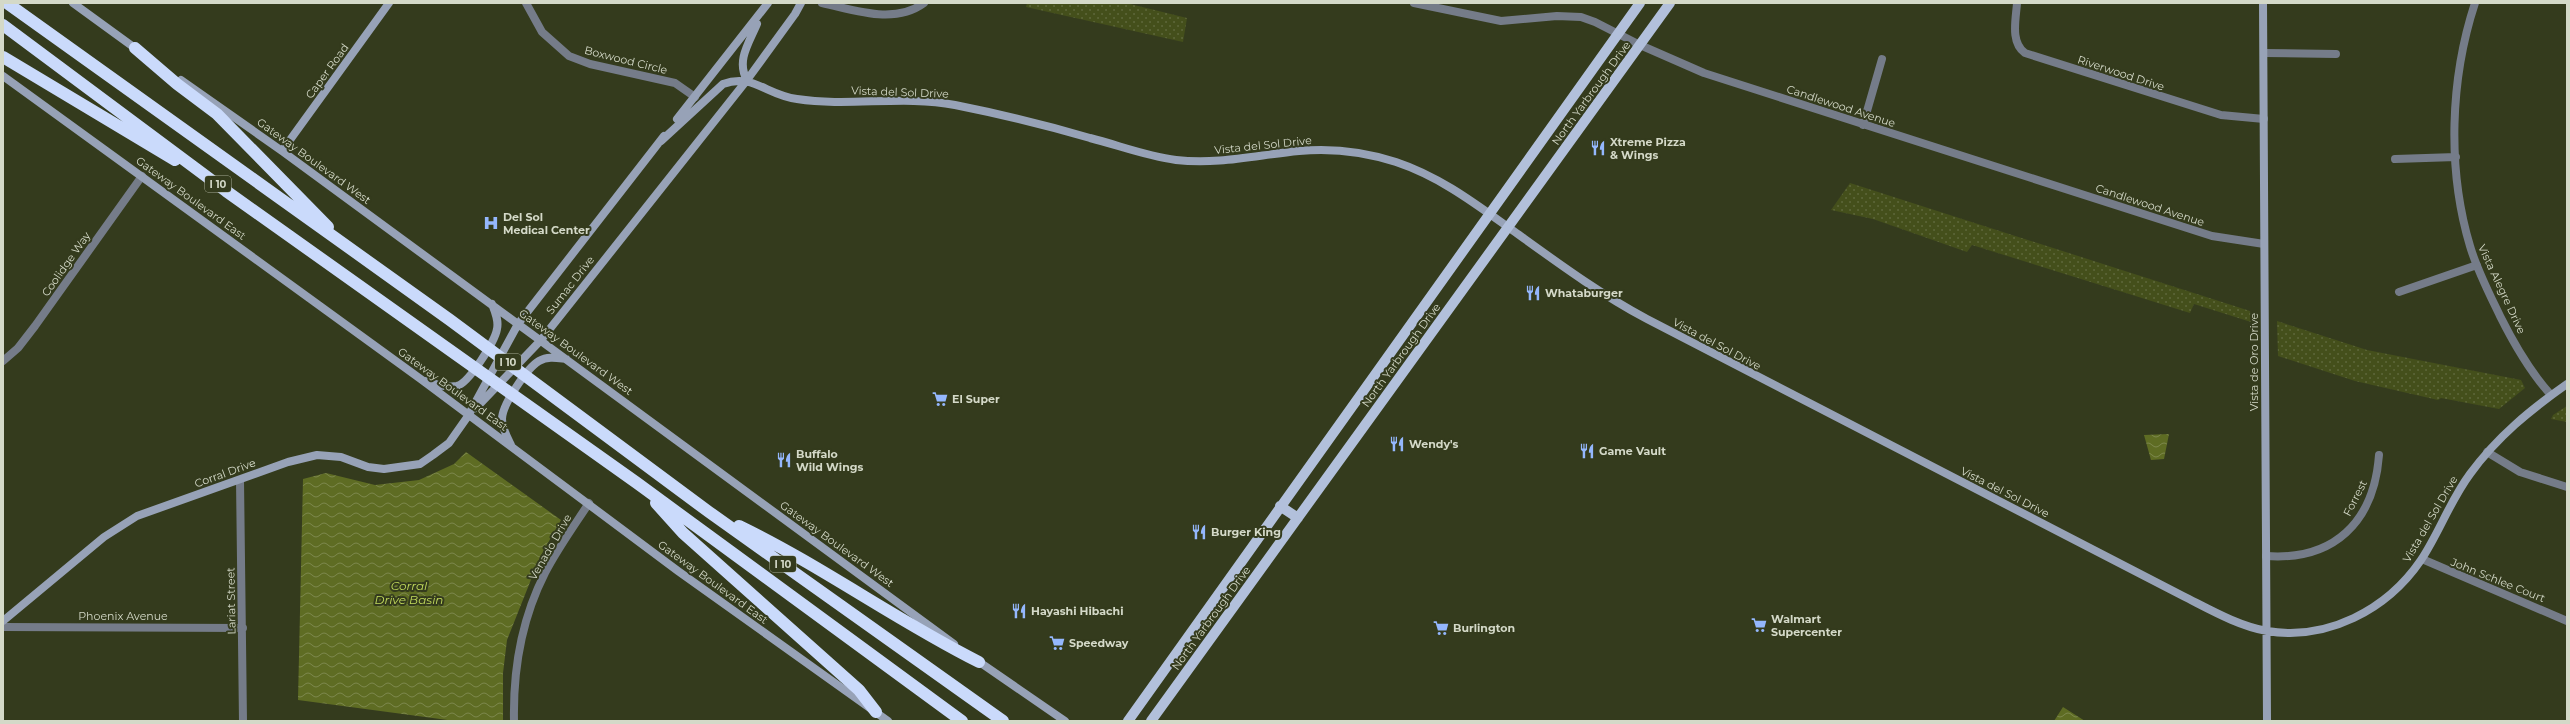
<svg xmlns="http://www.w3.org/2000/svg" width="2570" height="724" viewBox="0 0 2570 724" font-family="Montserrat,sans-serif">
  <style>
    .grass { fill: url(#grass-dots) }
    .water { fill: url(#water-waves) }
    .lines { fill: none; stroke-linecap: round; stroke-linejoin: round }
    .street { stroke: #757c89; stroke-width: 8 }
    .secondary { stroke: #97a2b7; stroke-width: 8 }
    .primary { stroke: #b2c0db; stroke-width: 10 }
    .highway { stroke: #cadafb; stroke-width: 12 }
    .labels { text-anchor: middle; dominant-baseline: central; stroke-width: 4; stroke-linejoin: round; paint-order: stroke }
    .shield { fill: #343b1d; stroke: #a4aa95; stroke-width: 1 }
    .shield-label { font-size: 10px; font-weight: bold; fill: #d4d9c8 }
    .street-label { font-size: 11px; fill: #d4d9c8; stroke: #343b1d }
    .poi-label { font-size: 11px; font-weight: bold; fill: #d4d9c8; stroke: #343b1d; text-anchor: start }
    .water-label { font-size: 12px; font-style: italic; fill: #c1da5c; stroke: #343b1d }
  </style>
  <defs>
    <pattern id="grass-dots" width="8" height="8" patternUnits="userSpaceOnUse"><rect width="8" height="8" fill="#444f1b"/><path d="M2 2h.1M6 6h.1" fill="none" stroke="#5e683b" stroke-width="1.8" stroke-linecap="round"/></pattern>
    <pattern id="water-waves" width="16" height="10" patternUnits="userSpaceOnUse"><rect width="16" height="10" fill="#5e6c23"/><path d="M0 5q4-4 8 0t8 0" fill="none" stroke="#7c874c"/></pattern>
  </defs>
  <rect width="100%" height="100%" fill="#343b1d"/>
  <path class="grass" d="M1027,3H1126L1187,18L1183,42L1026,7Z
    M1850,183L2250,311L2251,322L2194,304L2190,313L1972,245L1967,252L1873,219L1831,210Z
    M2277,321L2367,350L2521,380L2525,388L2499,409L2441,398L2438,400L2355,381L2278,356Z
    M2567,406V422L2551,419L2553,415Z"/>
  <path class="water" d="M2169,434L2164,459L2151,460L2144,435Z
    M466,452L561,520L540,557L507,640L503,673V721H455L298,700L303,479L326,473L375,485L419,480L454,464Z
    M2063,707L2085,721H2054Z"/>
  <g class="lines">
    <path class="street" d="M526,3L542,32L569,56L590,64L675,83L695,97
      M822,3C855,10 894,25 924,3
      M1414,3L1501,21L1557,16L1581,17L1595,22L1640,45L1704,73L2212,236L2264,244
      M2017,3C2016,19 2010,42 2025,53L2221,115L2264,119
      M2475,3C2450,79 2447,169 2470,246C2477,270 2489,293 2500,316C2514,344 2530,372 2551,395
      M2264,53L2336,54
      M1863,125L1882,59
      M2395,159L2456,157
      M2399,292L2477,265
      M3,361L18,348L35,326L142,176
      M2487,452L2520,472L2567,487
      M240,480L243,721
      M2266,556C2334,561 2374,522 2379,455
      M2422,559L2567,621
      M3,627L243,628
      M514,721C513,670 522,618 545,573C558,548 574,526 589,503"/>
    <path class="secondary" d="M73,3L139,51
      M2263,3L2267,721
      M3,76L422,380L678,571L888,721
      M181,80L282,151L954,644
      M747,80C736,61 749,43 757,24
      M677,119L768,3
      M661,141L723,84C753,73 766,95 797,99C849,107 903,95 955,105C1000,114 1046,125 1090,138C1118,145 1146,156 1176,160C1218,165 1257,155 1299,151C1331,148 1365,152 1396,162C1441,177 1477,205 1515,232C1558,263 1600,294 1647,319L2183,596C2209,609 2238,626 2267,631C2327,641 2387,610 2421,560C2439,533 2450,501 2470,474C2497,437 2530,410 2567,384
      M282,151L389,3
      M426,381C436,384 446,388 457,386C469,383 495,341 497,329C499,320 495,312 492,304
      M476,408L541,340L747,80L795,14L801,3
      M511,445C507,437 502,428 502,419C502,405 527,368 539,361C548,356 557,358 566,359
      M3,621L104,537L137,516L288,462L317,455L341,457L368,467L384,469L420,464L433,455L449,443L468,416L518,324L664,136
      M975,659L1065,721"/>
    <path class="primary" d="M1280,506L1298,518
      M1128,721L1640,3
      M1151,721L1670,3"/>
    <path class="highway" d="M7,3L450,320L709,512L1003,721
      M3,25L226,191L637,483L962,721
      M135,48L177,84L217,114L328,227
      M3,57L175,160
      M656,503L683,533L859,690L876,712
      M739,526C822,566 897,621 979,662"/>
  </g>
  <defs>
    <symbol id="restaurant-bare" viewBox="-9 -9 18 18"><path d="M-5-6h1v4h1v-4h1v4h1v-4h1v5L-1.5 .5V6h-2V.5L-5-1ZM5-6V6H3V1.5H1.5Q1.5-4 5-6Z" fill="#94b7fd" stroke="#343b1d" stroke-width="2.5" paint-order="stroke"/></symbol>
    <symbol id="hospital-bare" viewBox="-9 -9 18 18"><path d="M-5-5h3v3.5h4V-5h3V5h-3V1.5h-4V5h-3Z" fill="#94b7fd" stroke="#343b1d" stroke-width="2.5" paint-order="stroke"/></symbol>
    <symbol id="supermarket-bare" viewBox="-9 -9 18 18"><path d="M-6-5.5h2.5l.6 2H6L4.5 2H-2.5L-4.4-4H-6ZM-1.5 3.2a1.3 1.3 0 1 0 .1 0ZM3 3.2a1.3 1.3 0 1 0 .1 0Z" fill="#94b7fd" stroke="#343b1d" stroke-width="2.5" paint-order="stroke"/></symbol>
  </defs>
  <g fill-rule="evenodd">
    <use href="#restaurant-bare" x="1587" y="137" width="22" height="22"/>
    <use href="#hospital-bare" x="480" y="212" width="22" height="22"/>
    <use href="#restaurant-bare" x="1522" y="282" width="22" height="22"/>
    <use href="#supermarket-bare" x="929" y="388" width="22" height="22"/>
    <use href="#restaurant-bare" x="1386" y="433" width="22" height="22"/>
    <use href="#restaurant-bare" x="1576" y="440" width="22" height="22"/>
    <use href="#restaurant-bare" x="773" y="449" width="22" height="22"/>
    <use href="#restaurant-bare" x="1188" y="521" width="22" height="22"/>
    <use href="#restaurant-bare" x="1008" y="600" width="22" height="22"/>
    <use href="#supermarket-bare" x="1748" y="614" width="22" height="22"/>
    <use href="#supermarket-bare" x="1430" y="617" width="22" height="22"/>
    <use href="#supermarket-bare" x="1046" y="632" width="22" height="22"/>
  </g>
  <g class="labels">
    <g class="shield">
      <rect x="205" y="176" width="26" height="16" rx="3"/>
      <rect x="495" y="354" width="26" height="16" rx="3"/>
      <rect x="770" y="556" width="26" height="16" rx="3"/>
    </g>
    <g class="shield-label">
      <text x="218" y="184">I 10</text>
      <text x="508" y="362">I 10</text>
      <text x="783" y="564">I 10</text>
    </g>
    <g class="street-label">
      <text transform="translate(626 60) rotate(14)">Boxwood Circle</text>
      <text transform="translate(327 71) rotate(-54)">Caper Road</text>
      <text transform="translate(2121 73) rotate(18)">Riverwood Drive</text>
      <text transform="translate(900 92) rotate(2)">Vista del Sol Drive</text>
      <text transform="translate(1591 93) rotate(-54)">North Yarbrough Drive</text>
      <text transform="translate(1841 106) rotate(18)">Candlewood Avenue</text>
      <text transform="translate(1263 145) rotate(-6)">Vista del Sol Drive</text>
      <text transform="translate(314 161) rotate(36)">Gateway Boulevard West</text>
      <text transform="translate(191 198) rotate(36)">Gateway Boulevard East</text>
      <text transform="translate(2150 205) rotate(18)">Candlewood Avenue</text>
      <text transform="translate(66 264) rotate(-55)">Coolidge Way</text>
      <text transform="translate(570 285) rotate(-52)">Sumac Drive</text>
      <text transform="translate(2502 289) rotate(65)">Vista Alegre Drive</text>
      <text transform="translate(1717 344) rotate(28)">Vista del Sol Drive</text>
      <text transform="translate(576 352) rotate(36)">Gateway Boulevard West</text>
      <text transform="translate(1401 355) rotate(-54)">North Yarbrough Drive</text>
      <text transform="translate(2254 362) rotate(-90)">Vista de Oro Drive</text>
      <text transform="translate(453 389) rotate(36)">Gateway Boulevard East</text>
      <text transform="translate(225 473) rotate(-20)">Corral Drive</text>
      <text transform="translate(2005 492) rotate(27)">Vista del Sol Drive</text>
      <text transform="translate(2355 498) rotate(-63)">Forrest</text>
      <text transform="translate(2430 519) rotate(-60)">Vista del Sol Drive</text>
      <text transform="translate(837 544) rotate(36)">Gateway Boulevard West</text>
      <text transform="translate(550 547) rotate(-60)">Venado Drive</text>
      <text transform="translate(2498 580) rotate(22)">John Schlee Court</text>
      <text transform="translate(713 582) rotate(36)">Gateway Boulevard East</text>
      <text transform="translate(231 601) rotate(-91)">Lariat Street</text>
      <text x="123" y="616">Phoenix Avenue</text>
      <text transform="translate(1211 618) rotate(-54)">North Yarbrough Drive</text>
    </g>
    <g class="poi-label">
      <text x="1610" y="142">Xtreme Pizza<tspan x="1610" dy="13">&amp; Wings</tspan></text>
      <text x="503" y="217">Del Sol<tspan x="503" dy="13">Medical Center</tspan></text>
      <text x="1545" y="293">Whataburger</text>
      <text x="952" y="399">El Super</text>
      <text x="1409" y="444">Wendy's</text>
      <text x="1599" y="451">Game Vault</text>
      <text x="796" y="454">Buffalo<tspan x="796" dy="13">Wild Wings</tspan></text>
      <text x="1211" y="532">Burger King</text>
      <text x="1031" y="611">Hayashi Hibachi</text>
      <text x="1771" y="619">Walmart<tspan x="1771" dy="13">Supercenter</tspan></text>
      <text x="1453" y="628">Burlington</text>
      <text x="1069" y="643">Speedway</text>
    </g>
    <g class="water-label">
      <text x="409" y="585">Corral<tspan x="409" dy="14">Drive Basin</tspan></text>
    </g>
  </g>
  <rect width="2570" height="724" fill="none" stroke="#d4d9c8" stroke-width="8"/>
</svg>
